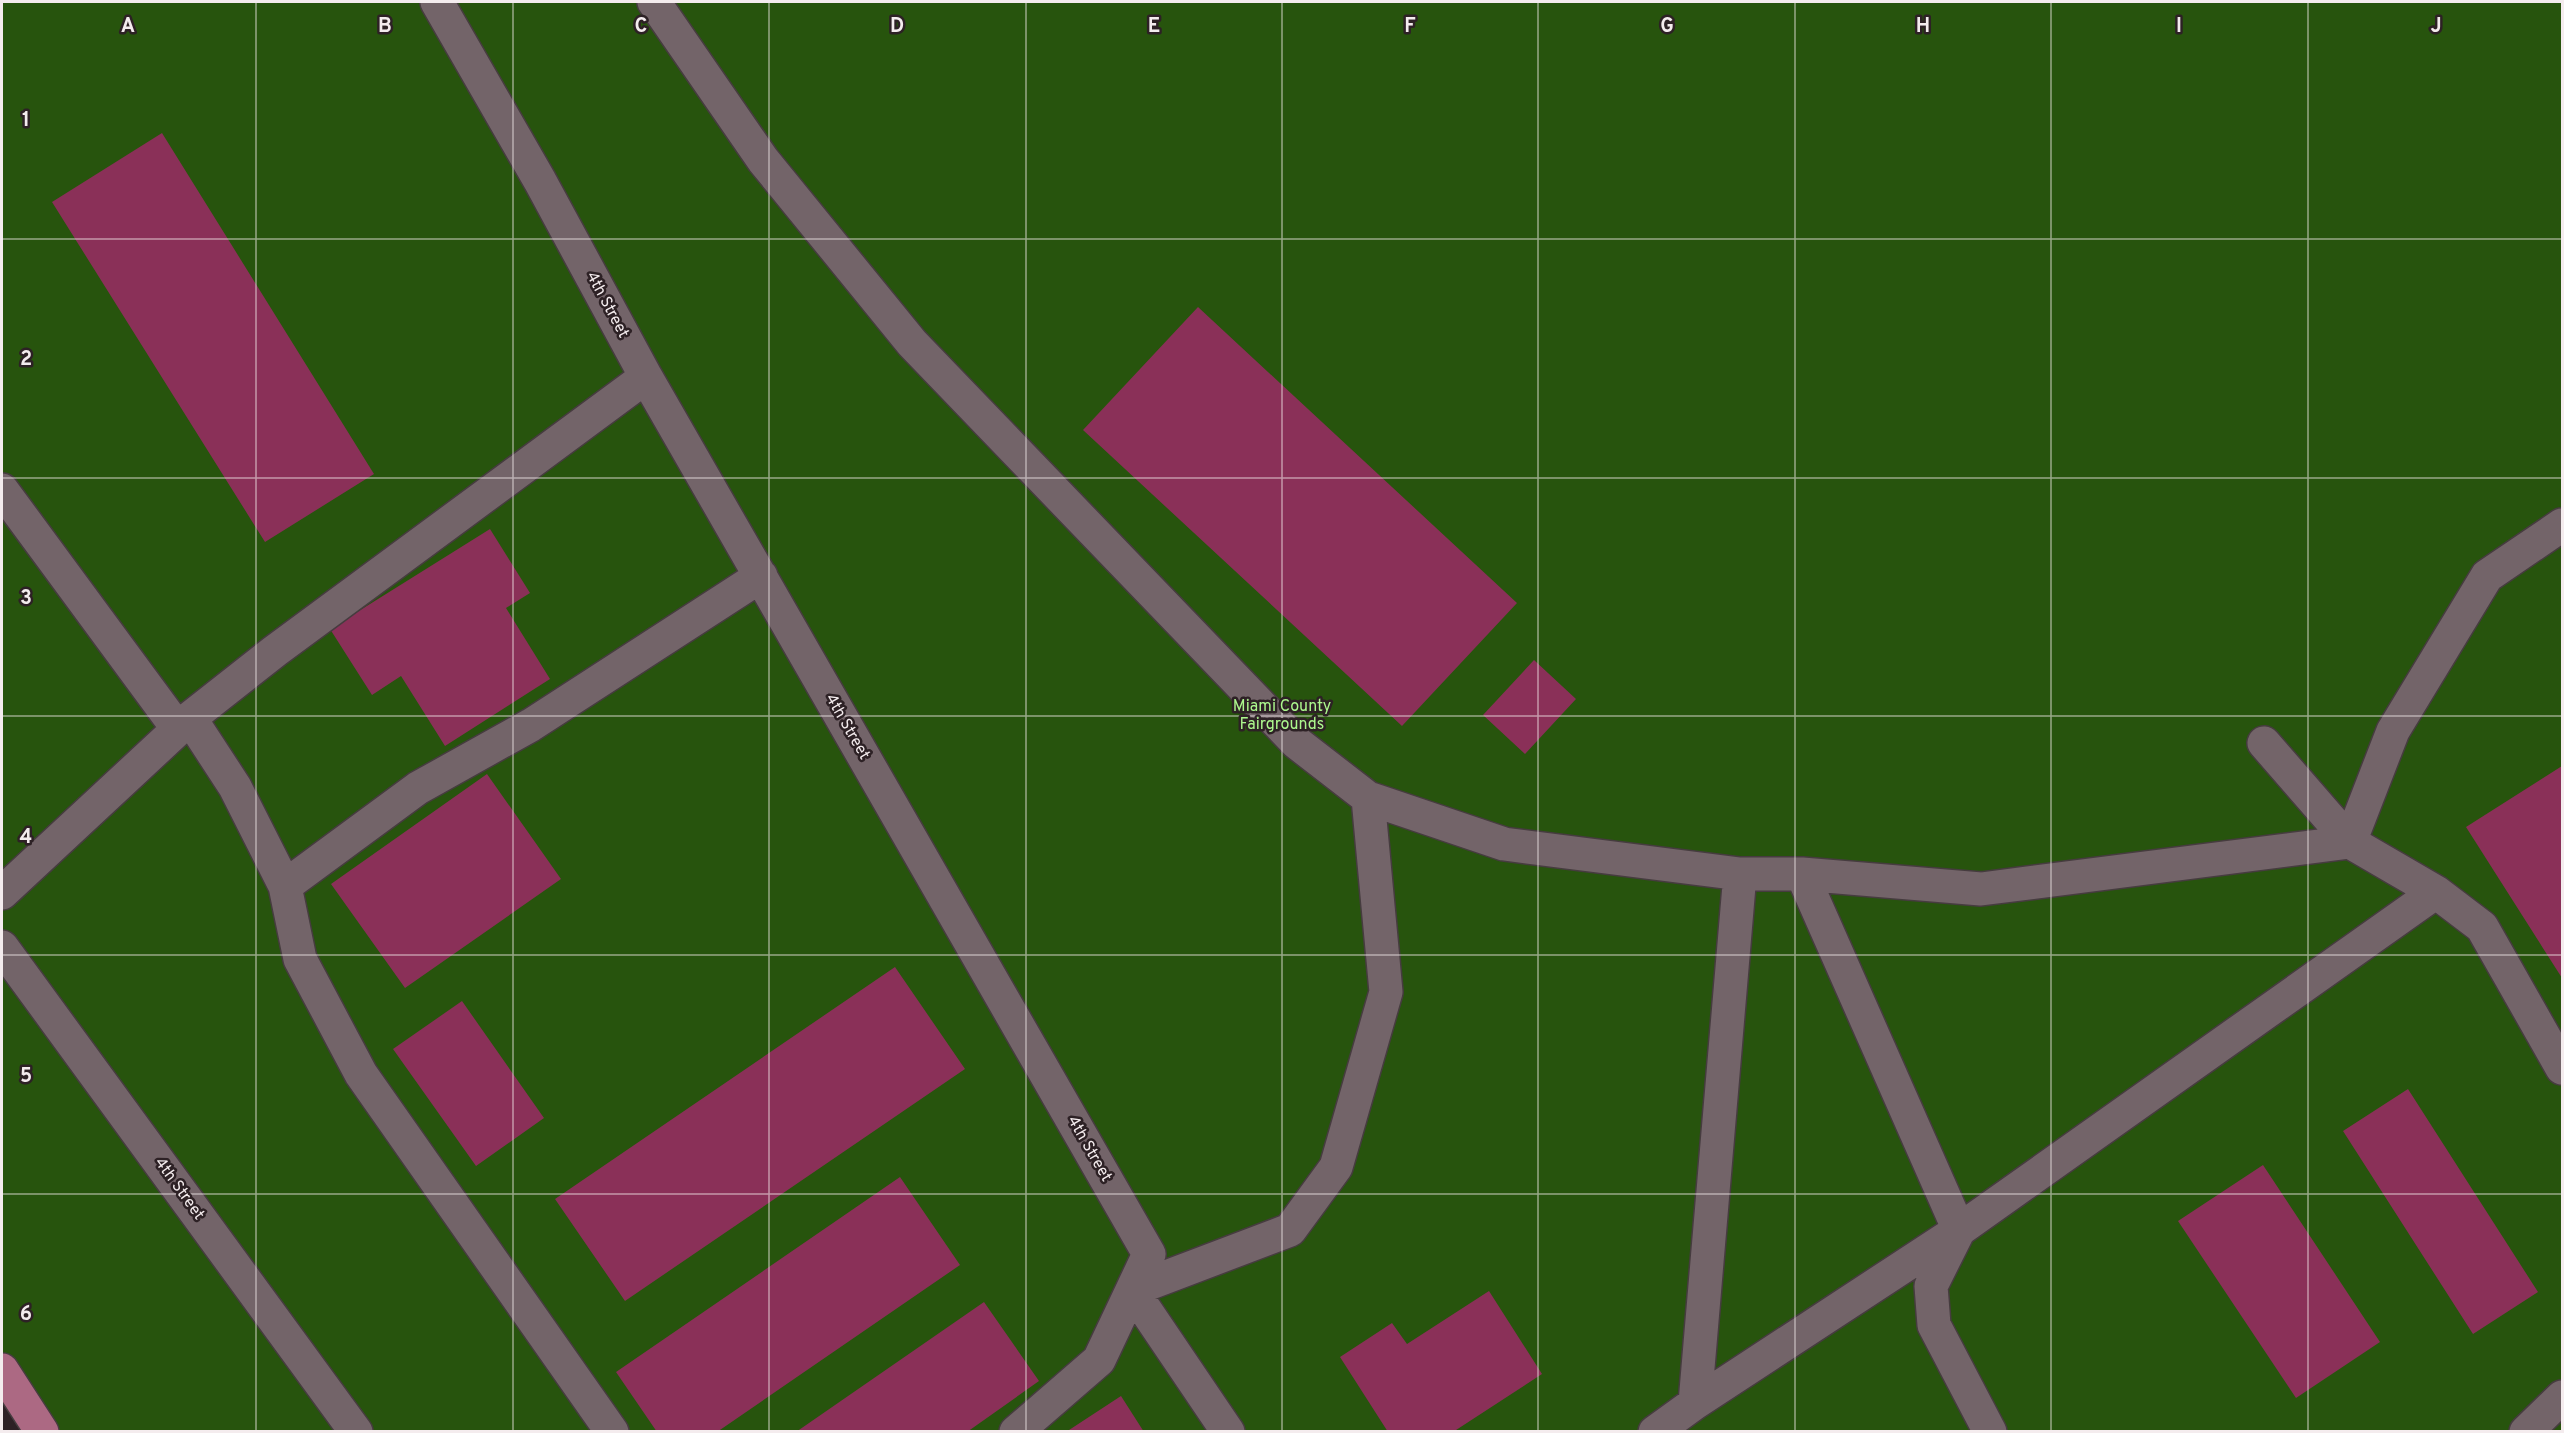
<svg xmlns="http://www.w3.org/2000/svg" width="2564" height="1433" viewBox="0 0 2564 1433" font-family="Overpass,sans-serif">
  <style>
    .green { fill: #27540d }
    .building { fill: #8a3058 }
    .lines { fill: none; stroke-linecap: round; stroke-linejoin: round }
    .minor-casing { stroke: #463c3f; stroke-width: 36 }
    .major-casing { stroke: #463c3f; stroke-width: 36 }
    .minor { stroke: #736469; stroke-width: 33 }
    .major { stroke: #ac6983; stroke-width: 33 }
    .grid { fill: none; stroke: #f4ecee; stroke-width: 1.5; stroke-opacity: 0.55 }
    .labels { text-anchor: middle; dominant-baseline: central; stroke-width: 5; stroke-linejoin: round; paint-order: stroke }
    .street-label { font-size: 16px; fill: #f4ecee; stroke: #2d2125 }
    .park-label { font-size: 16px; fill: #acf88d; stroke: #2d2125 }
    .grid-label { font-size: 20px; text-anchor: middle; font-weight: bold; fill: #f4ecee; stroke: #2d2125; stroke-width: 5; stroke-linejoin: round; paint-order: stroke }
  </style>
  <rect width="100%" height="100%" fill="#2d2125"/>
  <path class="green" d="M2,2H2562V1431H42L2,1370Z"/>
  <path class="building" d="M162,133L374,474L265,542L52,202Z
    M1198,307L1517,603L1402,726L1083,430Z
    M490,529L530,593L506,608L550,679L445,746L401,676L372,695L330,629Z
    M1534,660L1576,699L1525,754L1483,715Z
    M2562,766V978L2466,827Z
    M487,774L561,879L405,988L331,884Z
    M895,967L965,1069L625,1301L555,1199Z
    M462,1001L544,1118L476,1166L393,1049Z
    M2408,1089L2538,1292L2473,1334L2343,1131Z
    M2263,1165L2380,1342L2296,1398L2178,1221Z
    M900,1177L960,1265L717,1432H657L616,1372Z
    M1489,1291L1542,1374L1453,1432H1388L1340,1357L1392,1323L1407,1344Z
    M984,1302L1039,1381L967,1432H796Z
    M1121,1396L1144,1432H1066Z"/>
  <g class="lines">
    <defs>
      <path id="minor" d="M437,2L540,181L646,377L1149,1254L1099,1360L1016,1432
        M654,2L763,160L912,343L1297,743L1368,798L1504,844L1740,874H1802L1981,889L2350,842L2436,892L2482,927L2562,1068
        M2,490L178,729
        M190,718L235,787L285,886L300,959L361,1074L612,1432
        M2264,743L2350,842L2393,731L2487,576L2562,525
        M1802,874L1959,1230L1931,1286L1934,1325L1990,1432
        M285,886L418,788L531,725L761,576
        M2,893L190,718L275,651L646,377
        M2,947L356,1432
        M1695,1403L1959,1230L2436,892
        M1228,1432L1132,1290L1290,1230L1336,1167L1386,992L1368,798
        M1655,1432L1695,1403L1740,874
        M2526,1432L2562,1397"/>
      <path id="major" d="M2,1370L42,1432"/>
    </defs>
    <use href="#minor" class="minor-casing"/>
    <use href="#major" class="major-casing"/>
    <use href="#minor" class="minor"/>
    <use href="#major" class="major"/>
  </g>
  <path class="grid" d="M256,2V1432M513,2V1432M769,2V1432M1026,2V1432M1282,2V1432M1538,2V1432M1795,2V1432M2051,2V1432M2308,2V1432M2,239H2562M2,478H2562M2,716H2562M2,955H2562M2,1194H2562"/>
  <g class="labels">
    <g class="street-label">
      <text transform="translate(607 305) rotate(62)">4th Street</text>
      <text transform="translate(847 727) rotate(60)">4th Street</text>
      <text transform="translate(1089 1149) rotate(60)">4th Street</text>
      <text transform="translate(179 1189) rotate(54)">4th Street</text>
    </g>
    <g class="park-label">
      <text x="1282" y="707">Miami County<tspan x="1282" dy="18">Fairgrounds</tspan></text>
    </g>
  </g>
  <g class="grid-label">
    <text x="128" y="32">A</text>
    <text x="385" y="32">B</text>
    <text x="641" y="32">C</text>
    <text x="897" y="32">D</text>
    <text x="1154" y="32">E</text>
    <text x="1410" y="32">F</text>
    <text x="1667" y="32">G</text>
    <text x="1923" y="32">H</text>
    <text x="2179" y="32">I</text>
    <text x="2436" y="32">J</text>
    <text x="26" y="126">1</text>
    <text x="26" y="365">2</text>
    <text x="26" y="604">3</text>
    <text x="26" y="843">4</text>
    <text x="26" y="1082">5</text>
    <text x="26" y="1320">6</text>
  </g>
  <rect width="2564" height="1433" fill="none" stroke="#f4ecee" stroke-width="6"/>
</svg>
